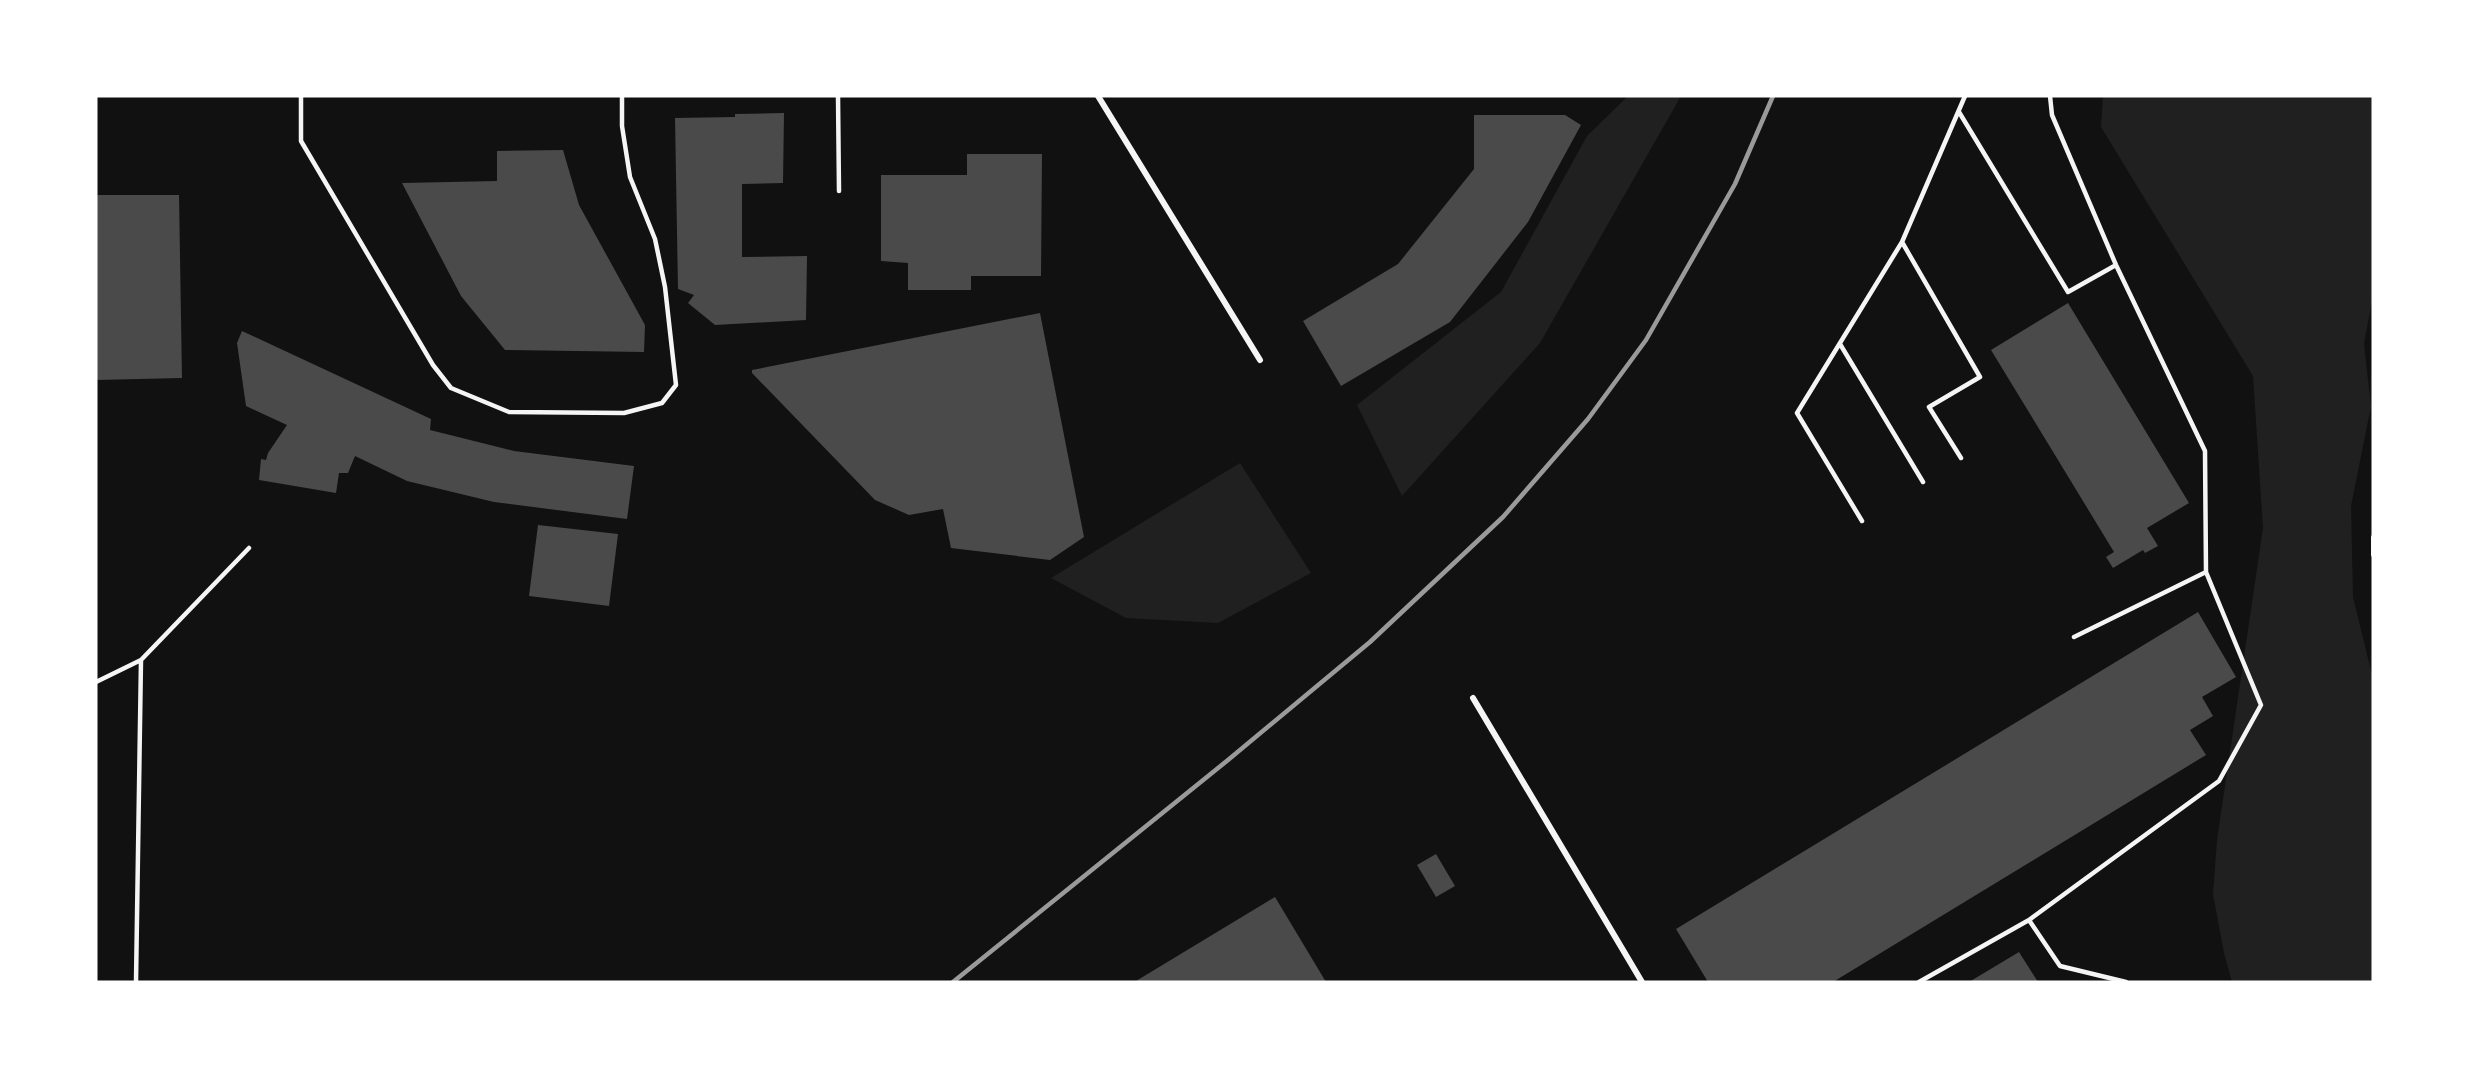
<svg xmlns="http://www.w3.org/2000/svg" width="2469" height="1078" viewBox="0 0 2469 1078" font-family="Manrope,sans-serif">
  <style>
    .green { fill: #202020 }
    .building { fill: #4a4a4a }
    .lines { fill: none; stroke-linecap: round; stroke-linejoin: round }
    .path { stroke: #f5f5f5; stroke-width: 4 }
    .service { stroke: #f5f5f5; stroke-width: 4.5 }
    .minor { stroke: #f5f5f5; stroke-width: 6 }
    .rail { stroke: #9a9a9a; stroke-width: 4.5 }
  </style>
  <rect width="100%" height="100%" fill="#111"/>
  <path class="green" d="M1628,96H1681L1540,343L1402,496L1357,405L1501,292L1587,136Z
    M2103,96H2373V295L2364,344L2371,406L2351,506L2353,597L2373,679V982H2232L2224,953L2213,894L2217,840L2263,528L2253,376L2101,127Z
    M1240,463L1311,573L1218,623L1126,618L1051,578Z"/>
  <path class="building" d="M784,113L783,183L742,184V257L807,256L806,320L715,325L688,303L694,295L678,289L675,118L735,117V114Z
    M1474,115H1565L1581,125L1528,222L1450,322L1341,386L1303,321L1398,264L1474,169Z
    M563,150L579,205L645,325L644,352L505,350L461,296L402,183L497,181V151Z
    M967,154H1042L1041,276H971V290H908V263L881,261V175H967Z
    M96,195H179L182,378L96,380Z
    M2068,303L2189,503L2147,528L2158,546L2145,553L2143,550L2113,568L2106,557L2114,552L1991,350Z
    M1040,313L1084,537L1050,560L951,548L943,509L909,515L875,500L752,373V370Z
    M242,331L431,419L430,430L514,451L634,466L627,519L494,502L407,481L355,456L348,473H339L336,493L259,480L261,459L266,460L268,453L287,425L246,406L237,343Z
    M538,525L618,534L609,606L529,596Z
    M2198,612L2236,677L2202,697L2213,716L2190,730L2206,755L1833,982H1708L1676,929Z
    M1436,854L1455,886L1436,897L1417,865Z
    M1275,897L1326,982H1137L1136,981Z
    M2019,952L2038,982H1969Z"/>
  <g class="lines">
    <path class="path" d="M2373,537V555"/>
    <path class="service" d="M301,96V141L433,365L451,388L509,412L624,413L662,403L676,385L665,287L655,239L630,177L622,126V96
      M838,96L839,191
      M2050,96L2052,115L2116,265L2205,451L2206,572
      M1959,112L2068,292L2116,265
      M1902,242L1980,377L1929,407L1961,458
      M1840,344L1923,482
      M1862,521L1797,413L1902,242L1965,96
      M96,682L141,660L249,548
      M2029,920L2219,781L2261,705L2206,572L2074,637
      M136,982L141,660
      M1919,982L2029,920L2060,966L2126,982"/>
    <path class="minor" d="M1098,96L1260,360
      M1473,698L1642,982"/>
    <path class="rail" d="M953,982L1228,760L1370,642L1503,517L1588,419L1646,340L1735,184L1773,96"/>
  </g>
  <rect width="2469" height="1078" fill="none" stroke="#ffffff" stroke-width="195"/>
</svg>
